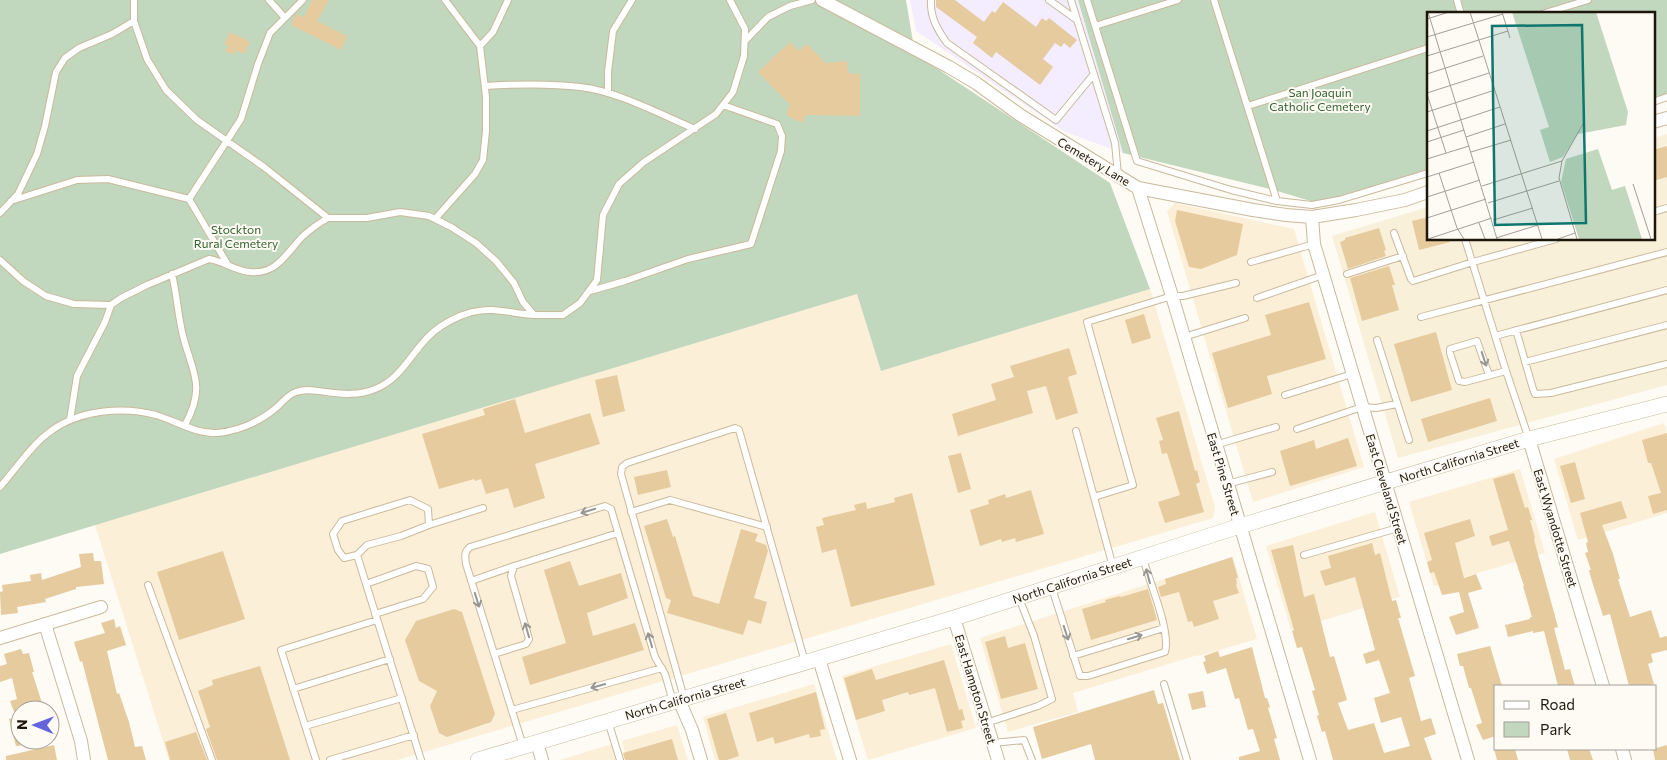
<svg xmlns="http://www.w3.org/2000/svg" width="1667" height="760" viewBox="0 0 1667 760" font-family="Commissioner,sans-serif">
  <style>
    .built { fill: #fcefd8 }
    .education { fill: #f3edff }
    .medical { fill: #f9f0da }
    .green { fill: #c1d7be }
    .building { fill: #e5cb9e }
    .lines { fill: none; stroke-linecap: round; stroke-linejoin: round }
    .service-casing { stroke: #cab99b; stroke-width: 8 }
    .minor-casing { stroke: #cab99b; stroke-width: 14 }
    .tertiary-casing { stroke: #cab99b; stroke-width: 16 }
    .service { stroke: #fff; stroke-width: 6 }
    .minor { stroke: #fff; stroke-width: 12 }
    .tertiary { stroke: #fff; stroke-width: 15 }
    .oneway { stroke: #999791 }
    .labels { text-anchor: middle; dominant-baseline: central; stroke-width: 4; stroke-linejoin: round; paint-order: stroke }
    .park-label { font-size: 12px; fill: #31612e; stroke: #fefaf4 }
    .street-label { font-size: 12px; fill: #1d170b; stroke: #fefaf4 }
    .inset-road { fill: none; stroke: #a49f97; stroke-width: 1 }
    .view { fill: #0f766e; fill-opacity: 0.15; stroke: #0f766e; stroke-width: 2.5 }
    .inset-edge { fill: none; stroke: #1d170b; stroke-width: 2.5 }
  </style>
  <rect width="100%" height="100%" fill="#fefaf4"/>
  <path class="built" d="M1175,203L1294,229L1364,467L1253,502L1167,211Z
    M1150,289L1215,507L1213,518L397,760H169L95,525L857,294L881,371Z
    M1664,423L1667,433V513L1578,540L1554,459Z
    M1520,469L1545,553L1434,586L1409,502Z
    M1375,512L1400,597L1291,630L1266,546Z
    M1233,557L1257,639L1199,656L1198,655L1073,693L1078,712L1008,732L980,638Z
    M951,644L976,728L868,760L842,676Z
    M814,684L837,760H715L703,717Z
    M677,725L688,760H627L622,741Z
    M615,743L620,760H560Z"/>
  <path class="education" d="M910,0H1078L1123,153L1065,132L916,31Z"/>
  <path class="medical" d="M1667,134V385L1398,458L1332,236L1428,207V239H1653V138Z"/>
  <path class="green" d="M0,0H906L915,54L1110,183L1150,289L881,371L857,294L0,554Z
    M1078,0H1667V100L1653,104V14H1428V170L1317,203L1274,190L1123,153Z"/>
  <path class="building" d="M312,0H329L317,21L347,36L341,50L291,25L296,14L304,17Z
    M936,0H955L984,22L992,11L995,13L1003,2L1036,27L1042,18L1046,21L1049,18L1077,40L1070,48L1064,43L1061,47L1055,43L1043,59L1053,67L1040,85L996,52L992,58L973,43L977,37L936,7Z
    M230,32L250,42L244,54L236,50L234,55L225,51L228,46L224,44Z
    M790,42L799,51L807,44L826,63L847,61L848,73L860,74V116L806,115L802,123L786,115L790,105L758,72Z
    M1667,146V177L1653,181V150Z
    M1177,210L1243,224L1237,255L1201,269L1189,267L1175,221Z
    M1428,217V239H1449L1450,242L1419,250L1412,221Z
    M1379,228L1386,250L1384,251L1386,256L1348,269L1340,242L1345,240V238Z
    M1389,266L1395,285H1392L1399,310L1362,321L1350,278Z
    M1309,302L1326,359L1267,376L1272,394L1228,408L1212,353L1271,335L1265,315Z
    M1144,314L1151,338L1132,344L1125,320Z
    M1436,332L1452,390L1411,402L1394,344Z
    M1069,348L1077,374L1068,377L1078,413L1056,420L1046,386L1027,391L1033,413L958,436L952,414L996,400L991,384L1014,377L1010,366Z
    M617,375L625,411L603,417L595,380Z
    M1490,398L1497,421L1428,442L1421,419Z
    M515,399L525,433L590,413L600,444L535,464L545,498L514,508L508,488L486,494L481,479L475,481L474,479L439,489L422,434L485,415L483,409Z
    M1179,411L1195,471L1197,470L1200,482L1196,484L1204,512L1165,523L1158,502L1180,495L1167,453L1162,454L1159,441L1163,440L1156,418Z
    M1667,433V510L1653,514L1648,496L1661,493L1651,463H1648L1642,440Z
    M1348,438L1357,466L1290,486L1280,451L1314,440L1316,449Z
    M961,453L971,489L958,493L948,456Z
    M1575,462L1585,499L1571,503L1560,466Z
    M667,470L671,487L638,495L634,477Z
    M1514,473L1525,508L1528,507L1532,520H1530L1535,538L1534,539L1536,547L1558,627L1554,628L1565,670L1570,669L1575,686H1558L1544,631L1533,633V631L1508,637L1505,625L1530,619V617H1532L1523,586H1524L1509,541L1492,546L1489,536L1508,530L1493,479Z
    M1031,490L1044,534L1016,542L1015,538L1002,542L1001,539L980,546L970,510L989,504L988,500L1005,494L1006,498Z
    M912,493L935,585L851,607L836,549L822,553L816,527L824,525L822,518L856,510L854,505L866,502L867,509L895,502L894,498Z
    M1621,501L1627,518L1602,525L1613,554L1620,579H1618L1630,617L1651,610L1660,638L1667,636V650L1651,654L1653,662L1648,664L1654,684L1644,686H1629L1610,614L1603,616L1591,578L1589,570H1591L1585,553L1588,552L1586,543L1588,542L1580,513Z
    M667,519L673,537L675,536L693,596L719,604L741,529L758,534L755,541L766,545L768,551L754,598L767,602L761,624L748,620L743,635L667,613L671,600L666,598L644,526Z
    M1470,519L1475,536L1455,543L1464,578L1476,574L1482,589L1468,593L1479,628L1456,635L1449,617L1464,612L1459,592L1442,595L1434,572L1430,573L1427,562L1432,560L1424,533Z
    M1372,543L1375,555L1380,553L1392,601L1396,600L1401,618H1398L1415,676L1409,678L1421,721L1431,718L1436,734L1424,738L1432,760H1333L1325,731L1322,732L1317,716L1319,715L1312,691L1315,690L1302,647L1297,648L1292,631L1294,630L1271,550L1293,545L1304,597L1314,594L1330,657L1334,656L1339,673L1347,700L1338,703L1348,730L1374,723L1384,753L1410,746L1401,717L1381,723L1374,698L1390,693L1379,660L1366,664L1363,654L1375,650L1355,577L1325,586L1320,571L1331,568L1328,556Z
    M223,551L245,619L179,640L157,572Z
    M93,553L94,561H101L104,584L76,587V589L45,599L46,602L17,607L18,613L1,615L0,592L3,591L2,585L31,581L30,575L41,573L42,580L81,567L79,554Z
    M1232,557L1238,578H1236L1237,584L1236,585L1239,593L1213,601L1219,619L1194,627L1192,621L1188,622L1179,592L1161,597L1158,587L1166,584L1165,579Z
    M570,561L579,586L621,573L628,598L587,613L593,636L635,623L644,650L530,685L522,657L566,643L544,570Z
    M1148,589L1157,620L1091,640L1082,609L1106,602L1105,600L1120,596L1121,597Z
    M454,609L462,612L495,714L491,722L447,737L439,733L430,706L437,691L419,681L405,640L416,621Z
    M114,619L116,628L120,626L126,645L107,651L117,694L119,693L129,722L135,747L142,746L146,760H108L82,661L80,662L74,642L105,633L101,623Z
    M1005,636L1008,648L1025,643L1038,689L1001,699L985,642Z
    M1490,646L1502,686H1496V736L1483,740L1476,725L1482,723L1471,688H1469L1463,666H1460L1457,654Z
    M1252,647L1265,698H1267L1270,707L1268,708L1277,738L1274,739L1280,760H1239V757L1260,751L1253,729L1248,730L1239,698L1235,699L1226,668L1207,674L1203,662L1206,661L1204,656L1218,651L1220,657Z
    M21,649L23,654L29,653L34,672H32L42,703L14,712L10,701L17,699L12,678L0,682V666L7,664L4,654Z
    M944,660L959,710L962,709L965,720L961,721L963,728L947,732L935,688L909,695L908,692L882,700L885,711L856,720L844,678L872,669L876,680Z
    M260,666L290,760H217L206,729L210,727L198,691L213,685L212,680Z
    M1154,690L1158,704L1163,703L1180,760H1095L1091,744L1042,759L1033,727Z
    M1203,691L1206,707L1192,710L1188,694Z
    M816,692L825,729L820,730L821,736L810,738L809,734L775,744L773,737L757,742L749,713Z
    M726,713L739,756L727,760H719L707,719Z
    M20,716V746H16L9,719Z
    M196,732L207,760H170L165,742Z
    M672,739L678,760H625L623,753Z
    M54,745L57,760H6V756Z
    M1667,745V760H1655L1653,749Z
    M1494,749H1515L1518,760H1497Z
    M1567,749H1589L1593,760H1570Z"/>
  <g class="lines">
    <defs>
      <path id="service" d="M134,0V21L147,59L166,90L197,120L264,167L328,218H367L400,212L429,216L451,227L476,243L496,261L514,283L523,302L534,315H563L580,303L597,280L603,215L619,184L644,162L716,114L733,92L744,56L745,29L730,0
        M269,0L285,18
        M931,0C930,17 937,29 947,43L1056,120L1094,74
        M1049,0L1077,20
        M1071,0L1115,143L1118,175
        M1087,0L1137,161L1231,190L1277,201L1312,205L1339,200L1428,173
        M1214,0L1277,201
        M1457,0L1461,14
        M1542,14L1588,0
        M1095,26L1178,0
        M745,41L768,17L790,6L812,0
        M480,46L493,32L508,0
        M485,86C517,84 549,83 580,87C617,91 660,114 695,129
        M608,93V72L613,31L632,0
        M1653,102L1667,97
        M1248,106L1428,48
        M189,199L241,119L258,64L270,33L303,0
        M11,201L77,180L108,179L189,199L228,265
        M1653,212L1667,208
        M0,213L18,194L37,154L45,126L56,72L65,58L79,48L112,34L134,21
        M435,219L475,174L483,160L486,131V97L480,46L445,0
        M1394,233L1411,279L1413,281L1473,262L1556,239
        M1465,239L1506,371L1529,439
        M0,260L23,281L46,296L74,304L111,305L121,298L147,285L209,259C223,261 236,271 250,272C277,275 287,252 303,236C311,229 319,223 328,218
        M1251,262L1314,244
        M172,274C177,295 178,316 183,336C193,374 206,386 185,425
        M1347,274L1403,256
        M590,291L625,281L688,259L751,244L781,151L782,136L777,124L723,105
        M1257,298L1323,275
        M1421,317L1667,252
        M1516,330L1533,389L1535,394L1551,393L1667,364
        M1495,336L1667,290
        M1184,337L1245,318
        M1377,340L1409,440
        M1525,362L1667,325
        M1489,375L1477,341L1450,349V353L1459,381L1465,382L1506,371
        M1285,395L1352,374
        M70,420L77,376L105,322L111,305
        M1297,429L1362,407L1376,408L1397,404
        M1076,431L1094,497
        M1215,445L1276,427
        M1227,484L1272,472
        M0,487C15,470 32,444 51,431C79,410 123,406 156,415C176,421 196,434 217,433C239,431 259,422 276,408C283,402 287,395 296,392C306,388 316,391 326,392C343,394 358,396 375,389C396,381 406,363 420,346C436,325 465,309 492,310C506,311 520,314 534,315
        M410,500L428,509L429,525L401,536L367,545L357,555L344,558L338,550L333,534L342,521Z
        M631,512L670,500L767,527
        M429,525L483,508
        M357,555L421,760
        M1304,555L1398,528
        M1113,567L1094,497L1133,485L1087,322L1172,296H1183L1236,283
        M471,581L514,566
        M366,584L416,566L428,569L433,587L423,599L375,614
        M148,585L212,760
        M1052,588L1080,676H1088L1165,652C1171,631 1149,581 1143,558
        M494,654L526,644L529,639L511,576L514,566L618,533
        M1073,656L1164,628
        M1164,684L1187,760
        M293,689L390,659
        M684,698L621,474L622,467L627,463L735,428L739,430L805,662
        M512,710L662,668
        M608,721L620,760
        M986,723L1038,706L1052,699L1034,636L1019,598
        M305,726L402,698
        M993,743L1024,740L1032,760
        M523,746L466,564C465,556 464,552 470,547L605,506L611,509L655,657L665,674L673,702
        M316,760L281,650L377,620
        M330,760L414,735"/>
      <path id="minor" d="M822,0L949,67L976,83L1020,115L1138,188L1253,210L1286,215L1312,217L1356,210L1405,200L1428,192
        M1653,122L1667,118
        M1138,188L1172,296L1310,760
        M1312,217L1314,244L1468,760
        M1529,439L1603,686
        M954,618L998,760
        M45,624L81,741L84,760
        M0,638L101,607
        M819,659L850,760
        M679,700L692,730L701,760
        M537,742L542,760
        M1622,749L1625,760"/>
      <path id="tertiary" d="M478,760L954,618L1240,526L1529,439L1667,404"/>
    </defs>
    <use href="#service" class="service-casing"/>
    <use href="#minor" class="minor-casing"/>
    <use href="#tertiary" class="tertiary-casing"/>
    <use href="#service" class="service"/>
    <use href="#minor" class="minor"/>
    <use href="#tertiary" class="tertiary"/>
  </g>
  <defs><path id="oneway-shaft" d="M-6 0H5M1.5-3L5.5 0L1.5 3" fill="none" stroke-width="1.6" stroke-linecap="round" stroke-linejoin="round" transform="scale(1.25)"/></defs>
  <g class="oneway">
    <use href="#oneway-shaft" transform="translate(1484 359) rotate(72)"/>
    <use href="#oneway-shaft" transform="translate(588 511) rotate(163)"/>
    <use href="#oneway-shaft" transform="translate(1148 576) rotate(-105)"/>
    <use href="#oneway-shaft" transform="translate(477 600) rotate(73)"/>
    <use href="#oneway-shaft" transform="translate(527 630) rotate(-106)"/>
    <use href="#oneway-shaft" transform="translate(1066 633) rotate(72)"/>
    <use href="#oneway-shaft" transform="translate(1135 637) rotate(-17)"/>
    <use href="#oneway-shaft" transform="translate(650 640) rotate(-106)"/>
    <use href="#oneway-shaft" transform="translate(598 686) rotate(164)"/>
  </g>
  <g class="labels">
    <g class="park-label">
      <text x="1320" y="92">San Joaquin<tspan x="1320" dy="14">Catholic Cemetery</tspan></text>
      <text x="236" y="229">Stockton<tspan x="236" dy="14">Rural Cemetery</tspan></text>
    </g>
    <g class="street-label">
      <text transform="translate(1094 161) rotate(31)">Cemetery Lane</text>
      <text transform="translate(1459 460) rotate(-17)">North California Street</text>
      <text transform="translate(1224 474) rotate(73)">East Pine Street</text>
      <text transform="translate(1387 489) rotate(73)">East Cleveland Street</text>
      <text transform="translate(1556 528) rotate(73)">East Wyandotte Street</text>
      <text transform="translate(1072 580) rotate(-18)">North California Street</text>
      <text transform="translate(976 689) rotate(73)">East Hampton Street</text>
      <text transform="translate(685 698) rotate(-16)">North California Street</text>
    </g>
  </g>
  <g transform="translate(1427 12)">
    <rect width="228" height="228" fill="#fefaf4"/>
    <path d="M85,0H169L201,100L199,113L151,122L136,145L123,150L113,118L122,115ZM171,137L185,178L198,174L215,227H152L134,170L139,147Z" fill="#c1d7be"/>
    <path class="inset-road" d="M1,0L70,227M43,0L115,227M75,0L83,26M0,7L22,0M0,25L76,2M0,44L81,19M0,62L56,44M0,81L62,61M0,82L19,141M0,100L68,78M0,119L73,95M39,125L78,112M0,130L37,118M44,140L84,128M0,147L42,134M12,161L30,216L37,227M0,165L47,150M206,172L224,227M55,174L135,149M0,185L53,168M61,191L132,169M0,206L59,187M66,208L106,196M52,211L58,227M69,226L111,213M1,227L65,206M131,227L148,221M150,227L132,166L135,149L157,110"/>
    <path class="view" d="M155,13L159,211L68,213L65,14Z"/>
    <rect width="228" height="228" class="inset-edge"/>
  </g>
  <rect x="1494" y="685" width="162" height="65" fill="#fefaf4" stroke="#a49f97"/>
  <rect x="1504" y="701" width="25" height="8" fill="#ffffff" stroke="#a49f97"/>
  <text x="1540" y="710" font-size="15" fill="#1d170b">Road</text>
  <rect x="1504" y="722" width="25" height="15" fill="#c1d7be" stroke="#a49f97"/>
  <text x="1540" y="735" font-size="15" fill="#1d170b">Park</text>
  <g transform="translate(35 725) rotate(271)"><circle r="24" fill="#fefaf4" stroke="#a49f97"/>
  <path d="M0-4L9 19L0 12L-9 19Z" fill="#6365dd"/>
  <text y="-8" font-size="14" font-weight="bold" text-anchor="middle" fill="#1d170b">N</text>
  </g>
</svg>
